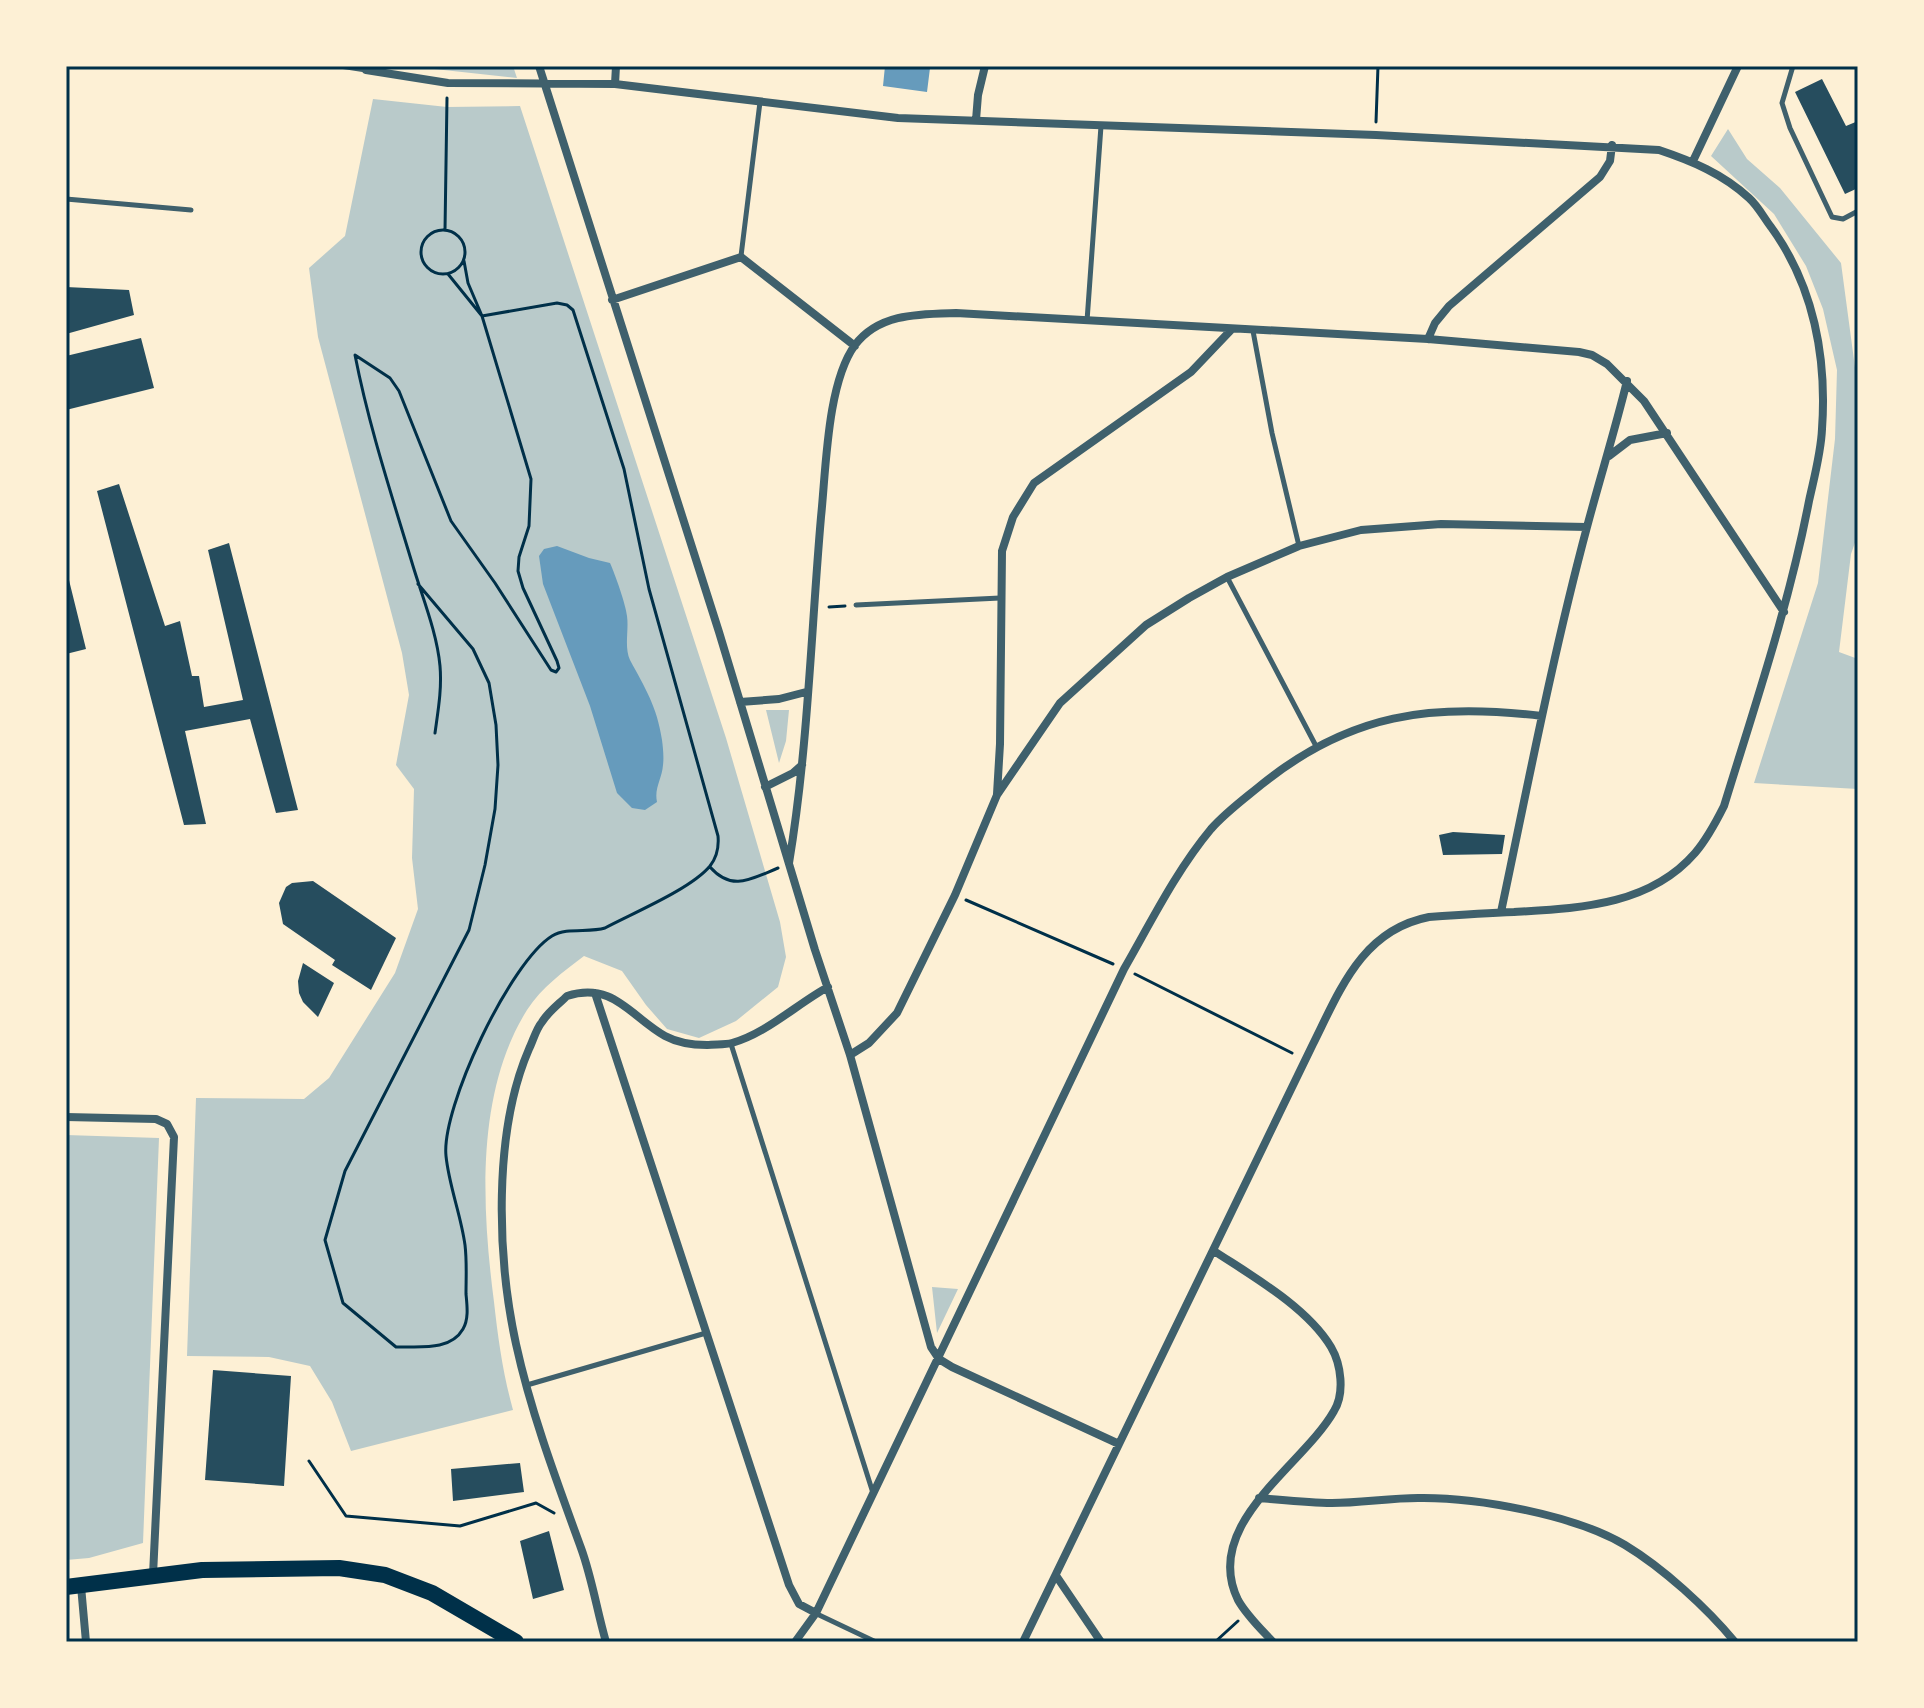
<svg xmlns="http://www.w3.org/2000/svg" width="1924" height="1708" viewBox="0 0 1924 1708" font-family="'DejaVu Sans',sans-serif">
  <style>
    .green { fill: #b9caca }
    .water { fill: #669bbc }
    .building { fill: #264d5e }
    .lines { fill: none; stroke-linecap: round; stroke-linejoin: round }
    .path { stroke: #003049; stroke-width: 3 }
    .service { stroke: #3f606c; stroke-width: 5 }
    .minor { stroke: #3f606c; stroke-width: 8 }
    .secondary { stroke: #003049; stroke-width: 16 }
    .neatline { fill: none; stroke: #003049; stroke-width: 3 }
  </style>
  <rect width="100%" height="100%" fill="#fdf0d5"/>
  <path class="green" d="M407,66H513L517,78Z
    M373,99L447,107L520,106L726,738L780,922L786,957L778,987L736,1021L699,1038L667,1029L646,1005L622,971L584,956C563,972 542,987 527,1010C475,1093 482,1209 494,1302C498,1338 503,1374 513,1410L351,1451L332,1402L310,1366L269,1357L187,1356L196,1098L304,1099L329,1078L395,973L418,909L412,858L414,789L396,765L409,695L402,653L318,337L309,268L345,236Z
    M1728,129L1747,159L1780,188L1841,263L1858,390V534L1851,554L1839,652L1858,659V789L1754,783L1818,583L1835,439L1837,370L1823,309L1806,266L1774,214L1711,156Z
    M766,710H789L786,741L779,763Z
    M66,1135L159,1138L143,1543L89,1558L66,1560Z
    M932,1287L958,1289L937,1333Z"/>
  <path class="water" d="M885,66L930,68L927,92L883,86Z
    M557,546L589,558L610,563C615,574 626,605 627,616C629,630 624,647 630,660C645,688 657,706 662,740C663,748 664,757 663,765C662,779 654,788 657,802L645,810L632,808L617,793L590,706L543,584L539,556L544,549Z"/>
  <path class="building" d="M1822,79L1846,126L1858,121V188L1845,194L1795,92Z
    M66,287L129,290L134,315L66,334Z
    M141,338L154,388L66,410V356Z
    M119,484L165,626L180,621L192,676H199L204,707L243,700L208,550L229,543L298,810L276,813L250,719L185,731L206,824L184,825L97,491Z
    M66,568L86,649L66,654Z
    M1453,832L1505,835L1502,854L1443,855L1439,835Z
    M313,881L396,938L371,990L332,965L335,960L283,924L279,903L286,887L292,883Z
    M303,963L334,983L318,1017L303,1002L299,993L298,981Z
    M213,1370L291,1376L284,1486L205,1480Z
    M520,1463L524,1492L453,1501L451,1469Z
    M549,1531L564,1590L533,1599L520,1541Z"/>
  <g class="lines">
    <path class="path" d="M1376,122L1378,66
      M421 252a22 22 0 1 1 44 0a22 22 0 1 1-44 0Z
      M445,230L447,98
      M448,274L482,316L468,283L464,261
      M418,584L473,649L489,683L496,725L498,765L495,809L485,865L469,930L345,1171L325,1240L343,1303L396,1347C417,1346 450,1352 463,1329C469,1319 467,1305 466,1294C466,1278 467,1261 465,1245C461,1215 449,1186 446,1156C441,1108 510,962 552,936C567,927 589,933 605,928C633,913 691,889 710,866C717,857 719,847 718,836L649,589L624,469L573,310L567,305L557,303L482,316L531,479L529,526L519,557L518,571L523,588L557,661L559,668L556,672L551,670L495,583L451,521L399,391L390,378L355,355C369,427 392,496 413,566C423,599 437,633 440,666C442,689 438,711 435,733
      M829,607L845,606
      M710,867C732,892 751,879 778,868
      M966,900L1113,964
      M1135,974L1292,1053
      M309,1461L346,1516L460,1526L536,1503L554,1513
      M1215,1642L1238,1621"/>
    <path class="service" d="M340,66L366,70
      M1793,66L1782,103L1790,128L1832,217L1843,219L1858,211
      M66,199L191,210
      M741,256L760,102
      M1087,321L1101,126
      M1253,331L1272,433L1299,546
      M1227,577L1316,746
      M856,605L1000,598
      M731,1044L873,1493
      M527,1385L706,1333
      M817,1614L876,1642"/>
    <path class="minor" d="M366,66V70L448,83L615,84L898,118L1376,135L1659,150C1692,161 1723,174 1749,198C1758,206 1764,218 1771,227C1814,286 1827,358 1822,429C1821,453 1814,478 1809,501C1789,605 1755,705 1724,806C1716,822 1707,839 1695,853C1649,906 1579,908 1514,912C1486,913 1457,915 1429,917C1362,930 1340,990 1313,1044L1023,1642
      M539,66L719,632L815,950L850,1055L931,1347L939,1359L952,1367L1119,1444
      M615,84L616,66
      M976,120L978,95L985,66
      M1693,161L1738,66
      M612,300L741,257L855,346
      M1428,339L1435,323L1449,306L1600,177L1610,161L1612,145
      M1609,456L1630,440L1667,433
      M740,702L779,699L806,692
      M765,787L793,773L802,765
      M997,794L1000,744L1002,551L1013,517L1034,483L1191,372L1231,330
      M789,863C808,749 811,632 821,517C826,470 827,383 855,345C879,313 920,314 956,313L1428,339L1579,352L1592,355L1607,364L1644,401L1784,612
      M1501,912C1528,784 1553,654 1587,527C1600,478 1615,430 1627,381
      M595,993L789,1585L799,1604L816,1613
      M850,1055L869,1043L897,1013L955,895L997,795L1038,735L1060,703L1146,625L1189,598L1227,577L1299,546L1361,530L1441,524L1587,527
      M66,1117L156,1119L167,1124L174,1137L153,1575
      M1214,1251C1252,1276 1307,1307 1331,1347C1341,1364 1345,1393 1334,1411C1303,1466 1201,1524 1238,1600C1247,1616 1261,1629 1273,1642
      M1259,1498C1283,1500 1308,1503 1332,1503C1361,1503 1389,1498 1418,1498C1476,1497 1575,1515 1625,1545C1663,1568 1707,1608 1735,1642
      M1057,1577L1101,1642
      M81,1586L86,1642
      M606,1642C597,1611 592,1578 581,1548C557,1482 531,1413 516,1344C497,1257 493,1132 529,1049C533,1041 536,1029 542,1022C548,1012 559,1004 567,996C613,981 631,1017 665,1036C678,1043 693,1045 707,1045C715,1044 725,1045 732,1043C767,1033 797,1004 828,987
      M795,1642L816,1613L1124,969C1151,922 1176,871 1211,829C1226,812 1244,799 1261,785C1350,713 1431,703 1542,716"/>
    <path class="secondary" d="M66,1587L202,1570L339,1568L385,1575L432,1593L516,1642"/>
  </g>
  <rect width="1924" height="1708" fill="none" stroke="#fdf0d5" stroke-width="136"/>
  <rect x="68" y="68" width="1788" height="1572" class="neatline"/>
</svg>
